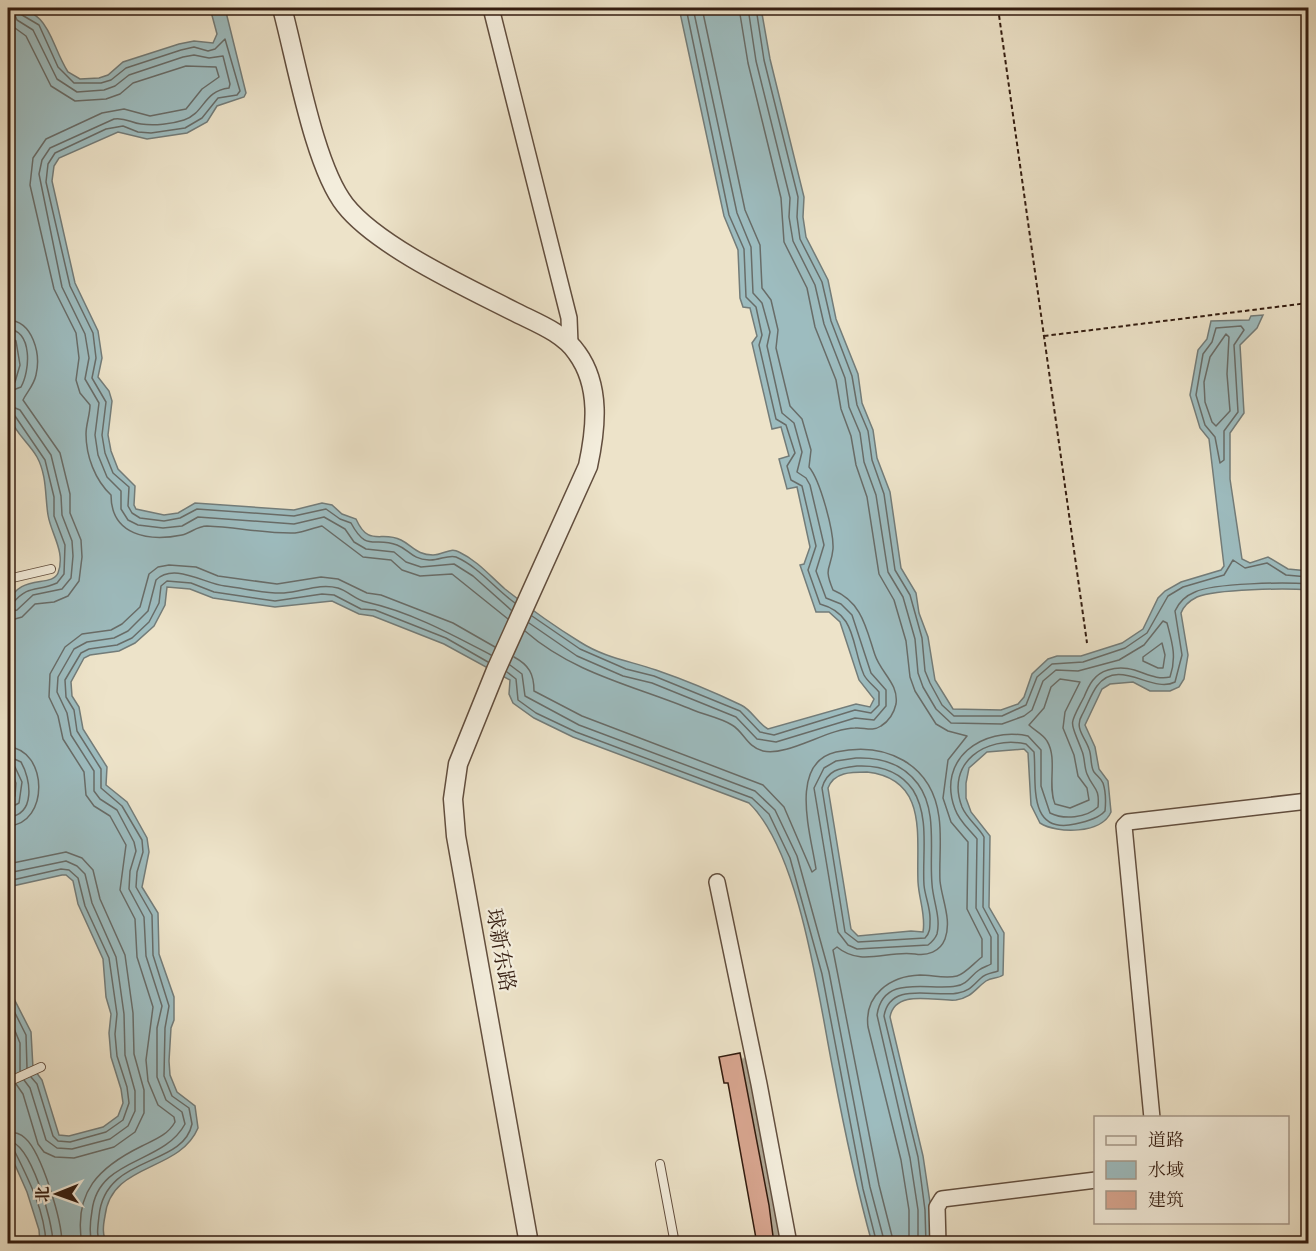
<svg xmlns="http://www.w3.org/2000/svg" width="1316" height="1251" viewBox="0 0 1316 1251" font-family="'Libre Bodoni','Noto Serif SC',serif">
  <style>
    .water { fill: #9dbcbf; stroke: #737c79; stroke-width: 1.5; fill-rule: evenodd }
    .lines { fill: none; stroke-linecap: round; stroke-linejoin: round }
    .shore { stroke: #686c68; stroke-width: 1.5 }
    .building { fill: #d7a58f; stroke: #331c10; stroke-width: 1.5; filter: url(#shadow) }
    .service-casing { stroke: #624e3e; stroke-width: 10 }
    .minor-casing { stroke: #624e3e; stroke-width: 18 }
    .tertiary-casing { stroke: #624e3e; stroke-width: 21 }
    .path { stroke: #331c10; stroke-width: 2; stroke-dasharray: 4.5 3; stroke-linecap: butt }
    .service { stroke: #f3eddc; stroke-width: 8 }
    .minor { stroke: #f3eddc; stroke-width: 15 }
    .tertiary { stroke: #f3eddc; stroke-width: 18 }
    .labels { text-anchor: middle; dominant-baseline: central; stroke-width: 4.5; stroke-linejoin: round; paint-order: stroke }
    .street-label { font-size: 21px; fill: #331c10; stroke: #f3eddc }
  </style>
  <defs>
    <filter id="shadow"><feDropShadow dx="5.5" dy="5.5" stdDeviation="0" flood-color="#0004"/></filter>
  </defs>
  <rect width="100%" height="100%" fill="#ede3c9"/>
  <filter id="stains"><feTurbulence type="fractalNoise" baseFrequency=".00333" numOctaves="4"/><feColorMatrix values="0 0 0 0 .2 0 0 0 0 .09 0 0 0 0 .02 0 0 0 .5 -.17"/></filter>
  <radialGradient id="worn" r=".72"><stop offset=".6" stop-color="#630" stop-opacity="0"/><stop offset="1" stop-color="#630" stop-opacity=".3"/></radialGradient>
  <path class="water" d="M8,8C51,8 49,42 68,72L80,79L99,78L108,75L123,62L179,44L194,41L213,43L217,34L210,8H225L246,93L244,97L217,106L207,122L187,133L147,139L118,132L59,158L54,166L52,181L75,283L98,331L102,358L98,377L109,391L112,401L108,435L111,451L118,469L135,486L134,505L136,509L164,515L178,513L195,503L294,510L322,503L332,505L342,514L356,519C369,548 381,530 401,540C413,546 417,555 433,555C443,555 450,547 459,552C478,561 490,576 505,589C529,608 554,626 580,642C605,658 630,661 656,670C685,680 714,692 741,705C752,710 757,723 768,729L856,704L870,707L874,699L859,680L840,622L829,612H816L800,565L804,564L810,547L797,487L787,489L779,459L789,456L781,427L772,429L752,343L757,336L750,308L743,307L740,298L738,250L724,216L679,8H761L770,59L804,197L803,217L806,237L828,280L836,319L858,374L862,403L873,430L877,458L890,492L901,568L916,593L919,613L928,637L935,680L953,709L1001,710L1018,704L1024,697L1032,674L1048,659L1057,656H1081L1122,643L1143,629L1158,598L1165,591L1181,582L1221,570L1224,566L1209,439L1200,428L1190,395L1198,350L1207,339L1211,321L1249,320L1251,316L1263,315L1257,328L1240,345L1244,413L1230,433V479L1242,559L1250,563L1268,557L1288,569L1308,571V590C1287,588 1216,589 1197,597C1189,601 1184,605 1181,613L1188,655L1184,679L1179,687L1170,691H1150L1133,682L1110,684L1102,689L1085,725L1095,747L1099,769L1108,781L1111,812C1102,834 1057,834 1040,823L1031,805L1028,753L1024,749L987,752L969,768L966,783V798L971,812L990,836L989,907L1004,933L1003,975C998,979 992,977 986,981C975,989 971,998 956,1000C937,1002 895,988 890,1017L923,1156L931,1209L932,1243H872C856,1186 844,1128 833,1070C819,1000 800,852 749,803L573,737L534,718L513,703L509,694L510,680L444,644L373,616L359,614L332,601L275,607L213,598L190,589L167,587L165,605L154,626L135,643L119,651L90,655L84,658L71,682L72,696L79,707L83,729L107,767L106,785L127,802L147,838L149,852L142,887L158,913L159,954L174,997V1020L171,1028L169,1061L170,1075L177,1092L195,1106L198,1128C179,1173 111,1162 105,1216C103,1226 102,1235 107,1243H40L39,1230L27,1192L8,1149V987L31,1032L33,1068L42,1080L59,1135L69,1136L103,1127L118,1116L123,1103L121,1089L111,1057L109,1033L111,1014L106,997L103,959L78,904L73,881L66,875H62L8,887V803L15,796L16,783L8,764V604C18,573 52,588 58,573C66,552 51,534 48,515C45,497 47,475 37,457C29,443 15,433 9,416C6,409 6,393 8,385C9,379 14,374 14,368C16,356 10,343 8,332ZM867,772C929,779 916,837 918,882C919,900 926,915 923,932L911,931L858,936L851,929L828,788C834,772 851,772 867,772Z"/>
  <g class="lines">
    <path class="shore" d="M12,8L17,20L33,30L57,79L77,92L104,90L115,86L129,75L183,57L194,55L209,58L223,56L230,84L229,88C203,91 205,113 184,120C172,124 154,126 141,124C131,123 125,117 114,119L50,148L42,160L39,174L62,287L85,334L89,358L85,379L99,403L95,435L98,455L107,477L121,491V509L128,520L138,525L163,528L182,526L198,517L294,524L324,517L345,529L354,542L366,549L394,552L406,562L421,567L454,564L473,576L511,610
      M20,8L22,15L39,25L58,67L74,83H101L111,80L126,68L181,50L194,47L208,51L215,49L225,39L240,91L237,95L218,98L202,118L185,128L151,133L138,132L123,126L106,129L55,153L48,164L46,182L70,286L93,333L96,358L92,378L106,402L102,435L105,453L113,473L129,487L128,506L132,513L140,518L164,521L180,518L197,509L294,516L326,509L340,519L351,523C367,553 374,536 397,545C410,550 411,559 429,560C438,561 449,554 456,557C479,567 495,589 515,603
      M739,8L748,63L781,198L784,242L807,288L815,327L836,380L841,409L851,436L856,465L867,497L879,574L894,600L906,641L910,677L915,691L936,724L948,731L967,736L948,760L943,798L951,822L968,842L967,909L982,939V957C975,962 965,974 957,976C945,979 932,975 920,975C890,976 864,995 868,1027L901,1160L909,1210V1244
      M748,8L756,61L790,198L789,217L793,241L815,285L824,324L845,378L849,407L860,433L864,462L876,495L888,572L903,597L915,639L918,673L923,687L936,709L951,723L1002,724L1024,716L1032,710L1043,681L1056,670L1078,671L1119,660L1144,645L1163,621L1167,623C1172,642 1177,657 1170,677C1149,682 1135,662 1108,670C1094,674 1089,685 1084,697C1068,728 1070,719 1082,751C1085,758 1084,767 1087,774C1093,789 1100,787 1098,807C1086,818 1064,820 1050,813L1041,786V750L1028,736C983,726 936,759 955,809C959,821 969,829 977,839L976,908L991,937V964C988,966 983,967 979,970C970,976 968,984 956,986C929,991 883,973 877,1015L910,1158L918,1210V1244
      M756,8L764,60L798,197L797,217L800,239L822,282L831,321L852,376L857,405L868,431L872,460L884,494L895,570L910,595L922,638L925,671L930,683L942,705L954,716H1002L1026,705L1037,677L1052,664L1083,662L1125,648L1147,633L1168,596L1183,587L1224,575L1233,560L1245,568L1267,563L1286,575L1308,577
      M8,23L26,36L51,86L75,101L106,99L120,94L133,83L186,66L216,67L219,77L202,89L186,109L150,116L124,109L102,113L46,139L33,158L30,185L54,289L76,333L79,358L76,380L80,393L90,405C90,415 86,424 86,434C86,456 95,480 111,495C111,535 148,542 182,535C191,533 197,526 207,526C236,527 266,534 295,533C304,532 313,528 322,526L363,557L391,560L402,570L420,576L452,574L508,619
      M8,320C33,321 41,354 36,375C34,385 27,392 23,400L60,453L70,494V513L81,540L82,557L79,581L68,596L54,602L35,604L22,617L8,621
      M1241,326L1244,330L1234,345L1238,412L1224,431V460L1220,463L1215,437L1205,425L1196,395L1203,354L1212,342L1216,328Z
      M8,329C33,331 30,371 21,387L8,392
      M1226,334L1229,337L1227,374L1230,411L1216,426L1212,422L1205,402L1204,382L1210,357Z
      M8,336L16,341L20,365L15,382L8,385
      M8,405L20,410L51,455L61,496L62,515L72,541L73,556L71,578L62,589L33,595L17,610L8,612
      M8,413L15,416L45,460L54,497V516L65,545L64,574L57,583C37,592 29,584 13,603L8,604
      M532,616L580,649L626,669L654,676L740,711L760,732L774,735L855,710L871,713L879,705V692C874,686 867,681 864,675C851,645 857,614 820,604L808,570L816,546L802,486L791,480L787,466L795,453L786,425L776,419L759,345L762,335L756,307L746,297L744,249L729,215L686,8
      M529,623L577,656L623,676L652,683L736,717L757,739L776,742L855,718L874,720L886,706V690L871,673L852,615L841,604L826,598L816,571L824,545L810,485L806,478L797,472L802,452L794,423L782,413L767,346L770,332L762,303L753,293L751,247L737,213L693,8
      M525,631C574,674 635,686 693,710C705,715 721,718 732,725C744,732 747,747 763,751C787,757 829,728 855,728C864,727 872,732 881,726C889,721 894,713 896,704C899,684 881,673 875,655C866,628 862,602 833,590C823,566 831,570 833,549C834,531 820,480 809,467L811,450L802,419L790,406L776,348L778,330L771,300L762,288L760,245L745,210L702,8
      M1162,643L1165,655L1163,668H1158L1143,661V657Z
      M514,657C529,665 534,674 534,691L582,716L763,785L784,807L812,872L816,869C811,835 788,763 836,752C886,741 932,764 939,817C942,838 939,860 940,881C942,900 952,920 945,939C940,952 927,956 915,954C887,950 861,967 837,947L833,950L879,1185L894,1244
      M510,665L522,674L525,696L579,725L755,791L775,810L797,856L829,972L870,1187L885,1244
      M507,672L516,679L518,700L536,713L576,732L752,798L769,814L790,858L822,974L863,1189L877,1244
      M1060,679L1080,682L1065,712L1063,728L1074,755L1078,776L1087,788L1089,800L1070,808L1055,804C1047,785 1058,759 1047,741C1043,734 1035,731 1029,725L1044,708L1051,687Z
      M8,747C48,749 50,824 8,826
      M8,756L21,762C31,779 36,815 8,817
      M856,758C880,757 903,764 918,784C938,811 929,852 932,884C933,901 941,917 937,934C935,939 932,942 928,945L857,949L848,945L838,932L814,788L824,768L836,761Z
      M8,764L15,767L22,782L19,803L8,809
      M857,766C879,765 900,771 913,790C930,817 922,855 924,885C925,897 931,909 930,921C930,928 930,933 925,938L858,942L845,932L822,788C827,770 839,768 857,766Z
      M8,864L66,852L82,858L93,870L100,899L125,955L133,1013L134,1054L144,1090V1113L135,1132L114,1147L74,1158L55,1157L44,1152L38,1144L23,1094L16,1084
      M8,873L66,861L77,866L85,874L92,903L116,957L124,1014L125,1055L135,1091V1111L128,1126L110,1139L72,1149L57,1148L46,1140L30,1088L24,1080
      M8,881L61,869L69,870L78,878L85,906L109,958L117,1014L115,1034L117,1056L127,1087L129,1103L123,1120L106,1132L70,1142L58,1141L53,1136L37,1084L31,1077
      M8,999L26,1035L27,1068
      M8,1014L20,1043V1071
      M8,1132C14,1132 20,1133 25,1138C42,1153 62,1221 62,1244
      M8,1141C31,1142 53,1222 53,1244
      M8,1149L15,1152C29,1180 45,1212 46,1244
      M82,1244C73,1192 99,1167 142,1146C154,1140 168,1135 175,1122L174,1117L158,1105L148,1081L146,1060L153,1007L137,957L135,919L120,890L126,845L110,816L94,806L86,795L84,772L63,739L58,716L49,697L50,674L65,647L82,634L111,630L122,624L140,607L149,574L158,567L169,565L196,567L218,576L277,584L321,577L338,579L367,593L381,595L453,623L495,647
      M92,1244C89,1233 90,1222 92,1211C98,1157 163,1165 185,1124L182,1112L166,1100L157,1077V1028L162,1006L146,956L144,917L129,889L130,871L136,851L134,842L117,810L100,799L94,791V771L71,735L67,713L57,692L58,677L74,649L87,642L114,638L128,631L148,611L156,580C174,562 205,584 225,586C244,588 265,594 284,593C302,592 319,583 338,588C348,591 356,600 366,602C411,612 451,634 491,655
      M100,1244C96,1235 98,1226 99,1216C105,1154 183,1168 192,1124L189,1108L172,1096L164,1076L165,1028L169,1006L153,955L152,915L136,887L137,872L143,852L142,840L122,806L101,788V769L77,731L74,710L66,697L65,680L81,653L89,649L117,645L132,638L149,622L159,603L161,586L167,581L191,583L214,592L275,601L322,594L334,595L361,609L375,610L446,638L488,662
      M926,1244L925,1210L918,1157L884,1016C890,980 935,998 958,993C970,991 973,985 981,978C986,973 993,973 998,971V935L983,907L984,837C978,826 967,819 962,807C945,763 986,735 1026,744L1034,752C1037,780 1026,835 1075,824C1085,822 1098,819 1105,811C1106,801 1106,792 1103,783C1101,778 1097,776 1094,772C1090,766 1092,756 1089,749C1085,737 1074,728 1082,715C1087,706 1091,694 1097,686C1119,657 1152,694 1175,682L1182,655L1175,611C1179,602 1185,596 1195,592C1214,583 1286,582 1308,584"/>
  </g>
  <path class="building" d="M740,1053L769,1205L774,1244H757L728,1083H724L719,1057Z"/>
  <g class="lines">
    <defs>
      <path id="service" d="M8,579L51,569
        M8,1082L41,1067
        M660,1164L675,1244"/>
      <path id="minor" d="M491,8L569,318L570,344
        M717,882L759,1084L789,1244
        M1152,1118L1124,826L1128,822L1308,801
        M938,1244L937,1207L942,1199L1096,1180"/>
      <path id="tertiary" d="M282,8C296,59 314,166 345,205C377,246 466,287 513,311C534,322 563,332 577,353C601,386 596,429 588,466L496,670L458,764L453,799L456,836L529,1244"/>
    </defs>
    <use href="#service" class="service-casing"/>
    <use href="#minor" class="minor-casing"/>
    <use href="#tertiary" class="tertiary-casing"/>
    <path class="path" d="M998,8L1087,643
      M1044,336L1308,303"/>
    <use href="#service" class="service"/>
    <use href="#minor" class="minor"/>
    <use href="#tertiary" class="tertiary"/>
  </g>
  <g class="labels">
    <g class="street-label">
      <text transform="translate(500 950) rotate(80)">球新东路</text>
    </g>
  </g>
  <rect width="1316" height="1251" fill="none" stroke="#ede3c9" stroke-width="30"/>
  <rect x="9" y="9" width="1298" height="1233" fill="none" stroke="#331c10" stroke-width="3"/>
  <rect x="15" y="15" width="1286" height="1221" fill="none" stroke="#331c10" stroke-width="1.5"/>
  <rect x="1094" y="1116" width="195" height="108" fill="#f3eddc" stroke="#a6998a" stroke-width="1.5"/>
  <rect x="1106" y="1136" width="30" height="9" fill="#f3eddc" stroke="#a6998a" stroke-width="1.5"/>
  <text x="1148" y="1146" font-size="18" fill="#331c10">道路</text>
  <rect x="1106" y="1161" width="30" height="18" fill="#9dbcbf" stroke="#a6998a" stroke-width="1.5"/>
  <text x="1148" y="1176" font-size="18" fill="#331c10">水域</text>
  <rect x="1106" y="1191" width="30" height="18" fill="#d7a58f" stroke="#a6998a" stroke-width="1.5"/>
  <text x="1148" y="1206" font-size="18" fill="#331c10">建筑</text>
  <g transform="translate(57 1194) rotate(269)" stroke="#f3eddc" stroke-width="4.5" paint-order="stroke">
  <path d="M0-4.5L10 22L0 15L-10 22Z" fill="#331c10"/>
  <text y="-9" font-size="16" font-weight="bold" text-anchor="middle" fill="#331c10">北</text>
  </g>
  <rect width="100%" height="100%" filter="url(#stains)"/>
  <rect width="100%" height="100%" fill="url(#worn)"/>
</svg>
